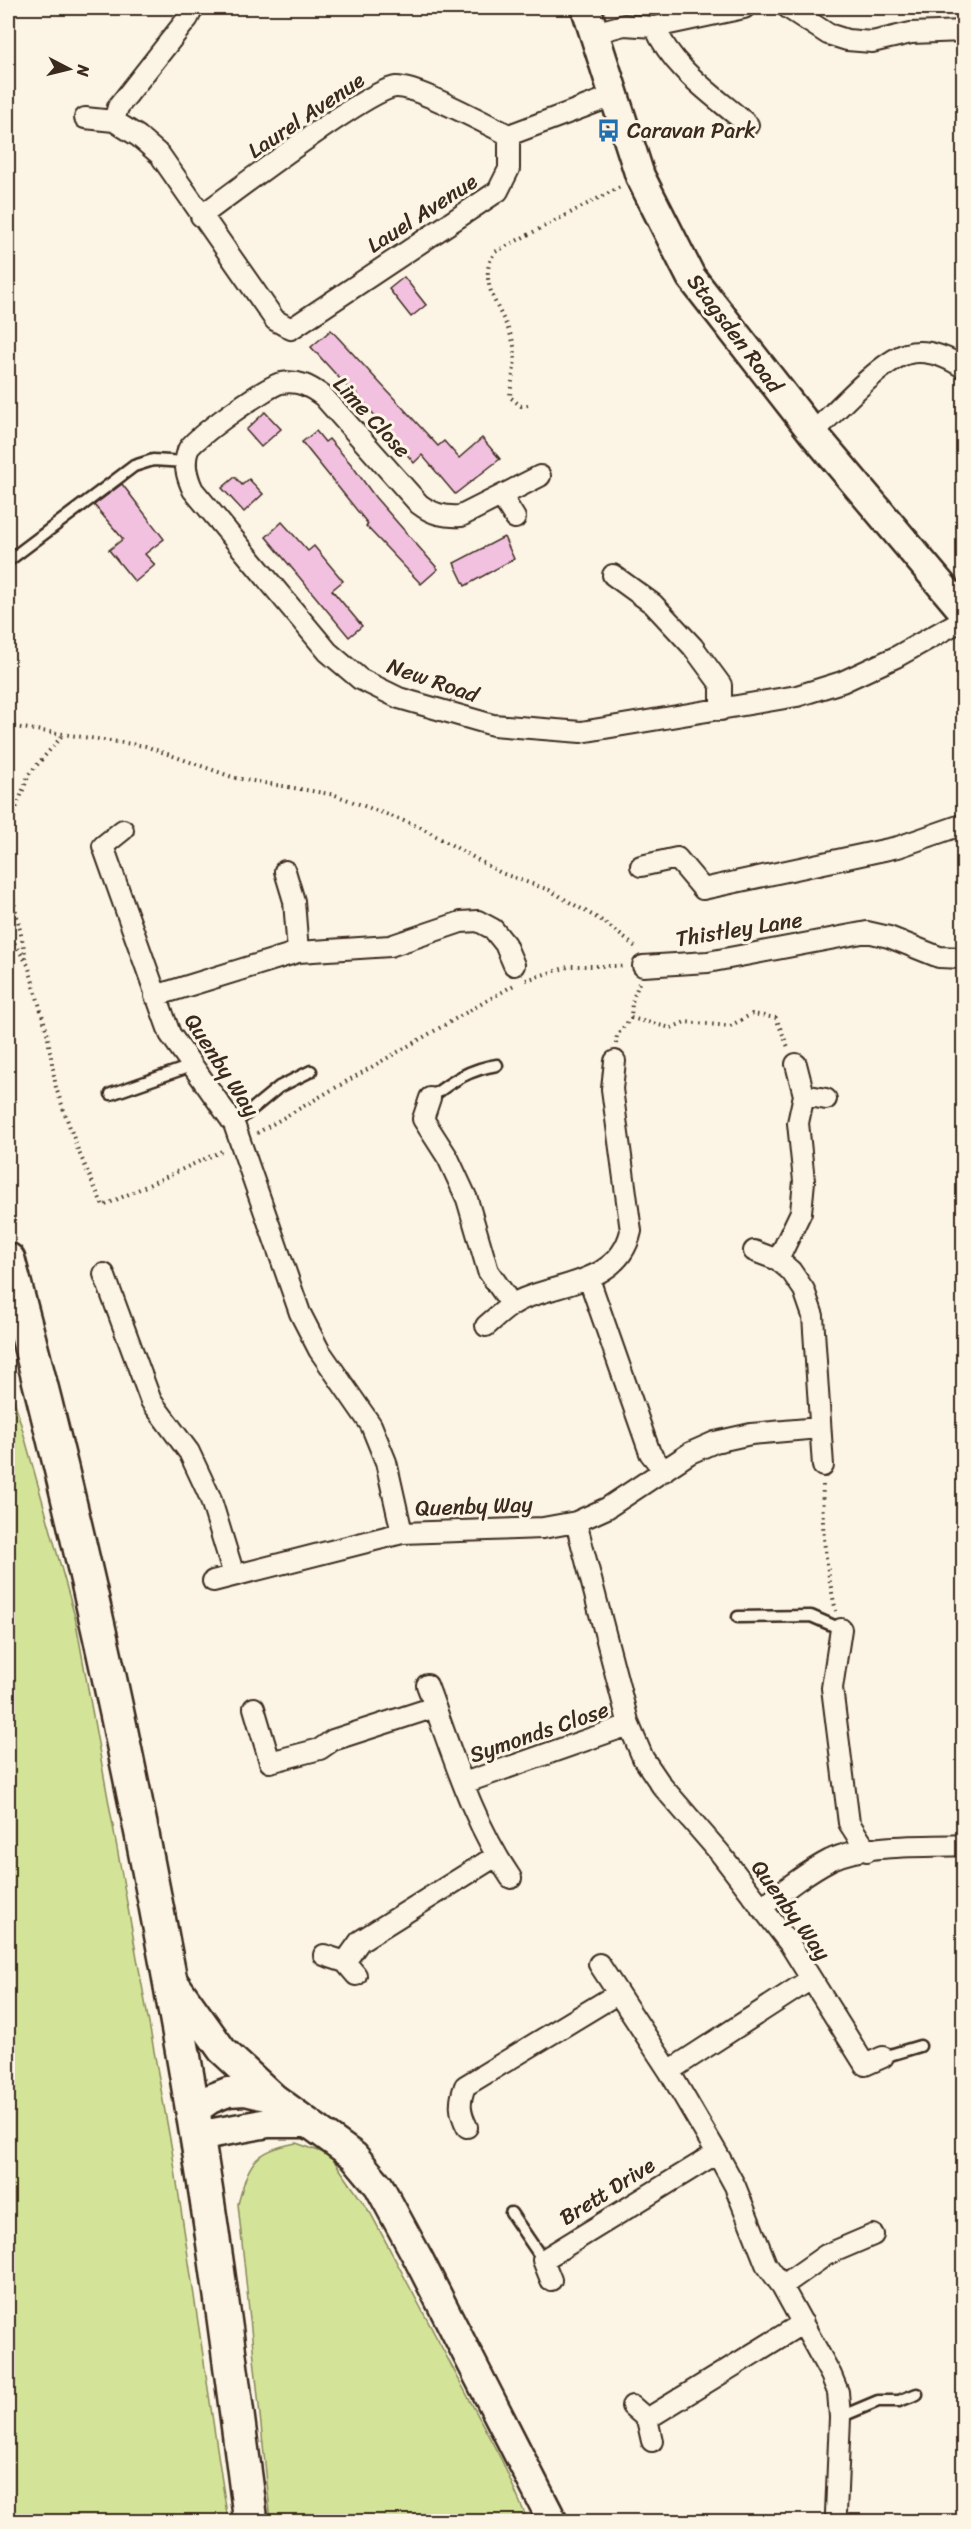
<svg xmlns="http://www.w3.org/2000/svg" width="971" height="2529" viewBox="0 0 971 2529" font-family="Sriracha,sans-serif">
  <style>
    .green { fill: #d3e498; stroke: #87875b; stroke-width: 1.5 }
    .building { fill: #f3c1e0; stroke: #3b2a1e; stroke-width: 1.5 }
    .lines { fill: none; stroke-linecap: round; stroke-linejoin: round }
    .lane-casing { stroke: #3b2a1e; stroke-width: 15 }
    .street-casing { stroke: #3b2a1e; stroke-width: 24 }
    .secondary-casing { stroke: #3b2a1e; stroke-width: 33 }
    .highway-casing { stroke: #3b2a1e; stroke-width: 38 }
    .path { stroke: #3b2a1e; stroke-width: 4; stroke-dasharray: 1.5 4.5; stroke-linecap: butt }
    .lane { stroke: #fcf5e5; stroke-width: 10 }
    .street { stroke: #fcf5e5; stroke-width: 20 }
    .secondary { stroke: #fcf5e5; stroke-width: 28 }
    .highway { stroke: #fcf5e5; stroke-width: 33 }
    .labels { text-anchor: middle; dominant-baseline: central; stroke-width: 6; stroke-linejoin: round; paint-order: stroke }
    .street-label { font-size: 22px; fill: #3b2a1e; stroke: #fcf5e5 }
    .poi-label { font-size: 22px; fill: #3b2a1e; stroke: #fcf5e5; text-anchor: start }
  </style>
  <rect width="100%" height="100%" fill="#fcf5e5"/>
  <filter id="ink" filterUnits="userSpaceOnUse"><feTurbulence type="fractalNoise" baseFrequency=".0167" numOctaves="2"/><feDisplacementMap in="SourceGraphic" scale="12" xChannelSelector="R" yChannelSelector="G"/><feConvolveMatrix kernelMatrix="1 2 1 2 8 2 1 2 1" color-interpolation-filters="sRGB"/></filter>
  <g filter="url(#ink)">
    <path class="green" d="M8,1378L75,1617L172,2150L228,2521H8Z
      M296,2143L330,2155L371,2214L502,2461L528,2521H271L238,2204C249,2163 252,2152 296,2143Z"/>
    <path class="building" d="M404,277L426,305L411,317L389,289Z
      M331,330L438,446L444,441L459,458L482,438L500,459L455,494L422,455L414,463L352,388L350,390L311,347Z
      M265,412L281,429L261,447L246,430Z
      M316,431L325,442L329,439L351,464L375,497L438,569L421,584L366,526L368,524L302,442Z
      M235,477L242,485L249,479L263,494L244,512L222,488Z
      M122,484L164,539L145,554L155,565L135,582L109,550L123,539L94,505Z
      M282,522L308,551L314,546L343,581L332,590L362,626L349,637L266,537Z
      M504,537L514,559L465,586L454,563Z"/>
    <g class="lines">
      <defs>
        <path id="lane" d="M8,561L134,466L153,460L186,462
          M111,1094L191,1066
          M430,1098C452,1081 470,1069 497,1065
          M234,1124L279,1087L311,1071
          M738,1617L811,1616L841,1629
          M883,2057L920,2046
          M511,2213L543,2260
          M840,2417L878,2401H899L917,2394"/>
        <path id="street" d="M788,8L828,34L847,40L872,42L911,33L964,31
          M655,27C672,69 715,96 748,125
          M594,33L624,25L655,27L744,8
          M85,118L114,121L138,136L160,155L275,320L291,329L498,191L509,169V135L613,96
          M114,121L118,107L188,18L193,8
          M201,216C231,194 370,88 396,87C417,86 486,124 509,135
          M813,433C834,413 880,362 906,354C926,348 947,357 964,368
          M540,476L461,516C444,517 432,514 419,504L323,396C309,386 299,380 281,383C269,385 193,438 188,450C183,464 187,477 193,490L328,652L360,679L399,698L493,725L581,732L797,696L842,682L896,657L964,619
          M502,497L515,518
          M613,575L653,604L693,647L721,685V710
          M123,830L103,846L170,1034L234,1124L300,1313L319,1350L371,1425L386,1462L402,1533
          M641,866L677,858L703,889L898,847L964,824
          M285,871L294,901L298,952
          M643,966L708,962L867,932L889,937L939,957L964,958
          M155,996L298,952L390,946L461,922L478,921L493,929L505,944L514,965
          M804,1095L826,1099
          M430,1098L423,1119L448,1158L467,1199L488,1271L512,1305
          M754,1251L778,1260L791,1271L804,1290L813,1316L823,1466
          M778,1260L801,1212L804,1181L798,1123L804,1095L796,1064
          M104,1274L151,1401L189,1452L210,1497L234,1575
          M589,1279L650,1453L664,1471
          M486,1326C499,1315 512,1302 528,1297C568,1282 620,1280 631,1231L612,1089L615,1061
          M576,1522L629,1725L643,1758L662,1786L720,1853L789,1943L865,2065L883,2057
          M213,1581L402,1533L543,1528L576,1522L607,1508L690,1453L715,1442L751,1434L819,1428
          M841,1629L832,1688L849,1823L867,1851
          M427,1685C452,1751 471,1820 511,1878
          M254,1708L270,1762L320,1749L333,1740L435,1707
          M464,1783L629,1725
          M761,1908C783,1891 805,1873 830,1860C865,1843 925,1847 964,1845
          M324,1955L345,1962L356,1975
          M345,1962L360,1941L496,1856
          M599,1964L669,2071L717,2153L735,2186L766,2264L782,2286L831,2375L838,2392L840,2417L836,2513
          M669,2071L811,1979
          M467,2127C459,2111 459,2102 465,2086L617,1994
          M551,2280L543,2260L717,2153
          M782,2286L826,2255L873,2235
          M632,2406L647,2419L652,2441
          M647,2419L803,2323"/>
        <path id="secondary" d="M586,8L640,176L691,277L813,433L964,612
          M170,1977L222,2050L274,2098
          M193,2111L210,2099L228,2092L245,2091L274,2098L354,2156L379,2186L419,2260L553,2522
          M197,2136L268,2123H306"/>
        <path id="highway" d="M8,1260C83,1540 145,1826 193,2112C216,2248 233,2385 251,2522"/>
      </defs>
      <use href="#lane" class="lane-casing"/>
      <use href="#street" class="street-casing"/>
      <use href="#secondary" class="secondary-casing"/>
      <use href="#highway" class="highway-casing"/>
      <path class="path" d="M528,405L521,406L510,397C511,380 518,359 513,342C505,313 474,282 495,252L620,187
        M8,726L145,746L235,778L335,795L420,827L501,873L549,890L604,922L637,948
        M8,830L29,774L64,734
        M8,875L27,962
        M8,933L28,965L47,1032L56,1088L78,1150L103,1206L224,1150
        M526,980L571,966H624
        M639,983L632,1002L631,1018L671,1028L685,1022L730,1026L752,1014L776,1018L788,1047
        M616,1044L617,1035L631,1018
        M257,1133L514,985
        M823,1485C821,1529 826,1568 836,1611"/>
      <use href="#lane" class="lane"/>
      <use href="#street" class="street"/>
      <use href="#secondary" class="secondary"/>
      <use href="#highway" class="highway"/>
    </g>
  </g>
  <defs>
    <symbol id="bus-bare" viewBox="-9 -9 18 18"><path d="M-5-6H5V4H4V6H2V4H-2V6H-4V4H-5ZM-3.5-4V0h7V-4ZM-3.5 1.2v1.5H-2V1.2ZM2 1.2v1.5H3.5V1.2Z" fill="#1f6fb2" stroke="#fcf5e5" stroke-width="2.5" paint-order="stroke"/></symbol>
  </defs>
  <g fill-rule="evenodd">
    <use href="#bus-bare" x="592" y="114" width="33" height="33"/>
  </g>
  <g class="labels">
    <g class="street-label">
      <text transform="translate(306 115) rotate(-34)">Laurel Avenue</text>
      <text transform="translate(422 213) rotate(-33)">Lauel Avenue</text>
      <text transform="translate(735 333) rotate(53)">Stagsden Road</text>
      <text transform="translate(372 417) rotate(47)">Lime Close</text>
      <text transform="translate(433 680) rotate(19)">New Road</text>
      <text transform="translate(739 929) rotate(-9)">Thistley Lane</text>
      <text transform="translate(222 1065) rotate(57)">Quenby Way</text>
      <text transform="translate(474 1506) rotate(-2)">Quenby Way</text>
      <text transform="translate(539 1732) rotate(-19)">Symonds Close</text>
      <text transform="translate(791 1910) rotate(54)">Quenby Way</text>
      <text transform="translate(607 2191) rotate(-32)">Brett Drive</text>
    </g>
    <g class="poi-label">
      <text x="627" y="130">Caravan Park</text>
    </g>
  </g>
  <rect width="971" height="2529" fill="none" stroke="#fcf5e5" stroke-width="30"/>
  <rect x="15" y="15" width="941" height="2499" fill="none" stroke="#3b2a1e" stroke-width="2" filter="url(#ink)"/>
  <g transform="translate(69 69) rotate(97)" stroke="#fcf5e5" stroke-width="4.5" paint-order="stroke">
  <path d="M0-4.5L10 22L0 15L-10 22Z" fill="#3b2a1e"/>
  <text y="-9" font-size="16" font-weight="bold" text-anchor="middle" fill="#3b2a1e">N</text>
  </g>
</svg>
